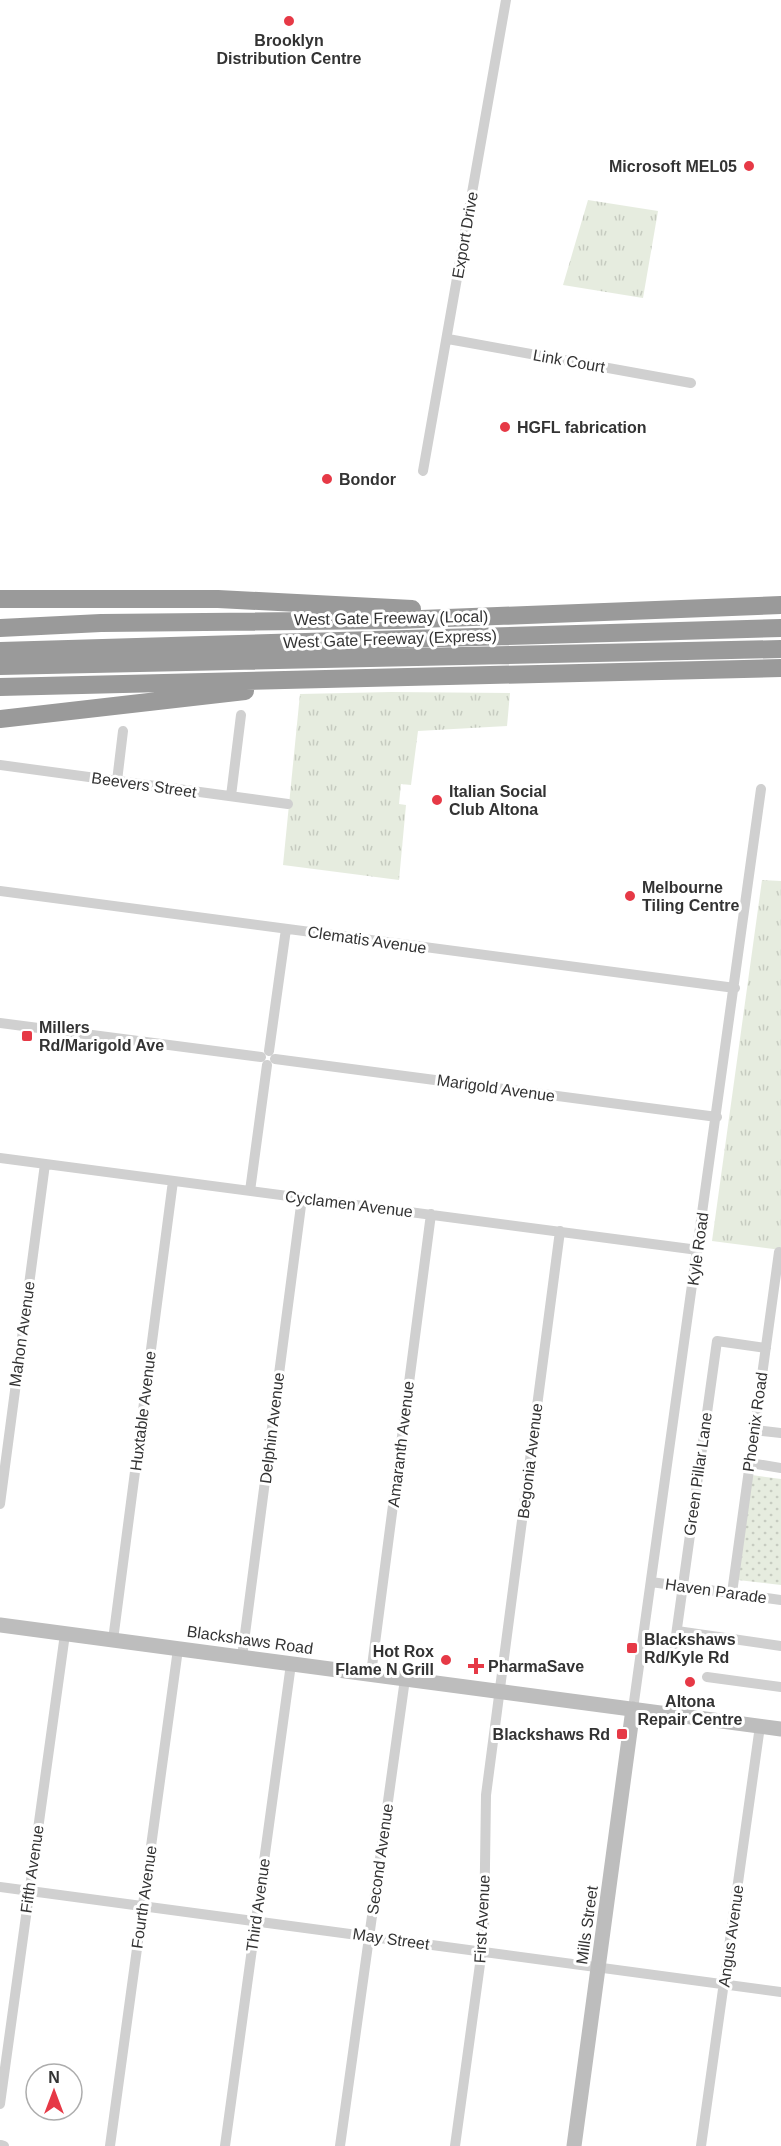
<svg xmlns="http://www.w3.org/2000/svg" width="781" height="2146" viewBox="0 0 781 2146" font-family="Arial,sans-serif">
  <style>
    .grass { fill: url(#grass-tufts) }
    .park { fill: url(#park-dots) }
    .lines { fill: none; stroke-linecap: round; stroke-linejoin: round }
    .street { stroke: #d0d0d0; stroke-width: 10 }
    .secondary { stroke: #bdbdbd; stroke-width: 15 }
    .highway { stroke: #9a9a9a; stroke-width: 18 }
    .poi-dot { fill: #e63946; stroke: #fff; stroke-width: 2 }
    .labels { text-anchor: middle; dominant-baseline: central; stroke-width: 6; stroke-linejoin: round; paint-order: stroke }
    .poi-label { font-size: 16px; font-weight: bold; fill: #333; stroke: #fff; text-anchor: start }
    .street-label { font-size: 16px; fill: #333; stroke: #fff }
  </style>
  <defs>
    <pattern id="grass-tufts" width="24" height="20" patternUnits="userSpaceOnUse" patternTransform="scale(1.5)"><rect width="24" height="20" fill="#e6ecdf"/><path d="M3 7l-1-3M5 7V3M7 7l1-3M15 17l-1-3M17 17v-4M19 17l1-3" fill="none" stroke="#c6cbc0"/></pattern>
    <pattern id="park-dots" width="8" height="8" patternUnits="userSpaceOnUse" patternTransform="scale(1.5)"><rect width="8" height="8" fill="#e6ecdf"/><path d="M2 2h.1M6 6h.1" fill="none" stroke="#c6cbc0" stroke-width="1.8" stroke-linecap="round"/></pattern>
  </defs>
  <rect width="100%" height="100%" fill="#fff"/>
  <path class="grass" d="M588,200L658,211L643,298L563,285Z
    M391,692L510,693L507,726L418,731L411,785L401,784L399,804L406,805L399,880L283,865L300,694Z
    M762,880L781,881V1250L712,1241Z"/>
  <path class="park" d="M752,1475L781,1479V1585L738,1580Z"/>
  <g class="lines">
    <path class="street" d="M448,339L691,383
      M423,471L506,0
      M0,765L288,804
      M117,781L123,731
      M231,796L241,715
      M0,891L735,988
      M0,1023L261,1057
      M269,1051L286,929
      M275,1059L717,1117
      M0,1158L698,1250
      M250,1191L267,1065
      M754,1430L781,1433
      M750,1463L781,1468
      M0,1504L45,1164
      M651,1582L781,1600
      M732,1593L779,1252
      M677,1631L781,1646
      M113,1640L173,1181
      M242,1657L302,1198
      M673,1657L717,1341L766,1348
      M371,1674L431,1214
      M707,1677L781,1687
      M633,1709L761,789
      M0,1887L781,1992
      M0,2104L65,1634
      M1,2145L4,2146
      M110,2146L178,1649
      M225,2146L291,1664
      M340,2146L405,1679
      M455,2146L484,1935L486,1795L560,1231
      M701,2146L760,1726"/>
    <path class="secondary" d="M0,1625L781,1729
      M574,2146L633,1709"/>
    <path class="highway" d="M0,599H218L412,609
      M0,628L101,623L396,620L781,605
      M0,651L781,628
      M0,666L781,649
      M0,687L781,668
      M0,719L245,691"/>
  </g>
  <g class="poi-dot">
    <circle cx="289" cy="21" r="6"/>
    <circle cx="749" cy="166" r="6"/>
    <circle cx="505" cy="427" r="6"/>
    <circle cx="327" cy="479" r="6"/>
    <circle cx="437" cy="800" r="6"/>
    <circle cx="630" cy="896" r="6"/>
    <rect x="21" y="1030" width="12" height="12" rx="3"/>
    <rect x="626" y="1642" width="12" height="12" rx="3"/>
    <circle cx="446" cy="1660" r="6"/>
    <path d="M473 1657h6v6h6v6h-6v6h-6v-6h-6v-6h6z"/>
    <circle cx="690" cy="1682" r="6"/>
    <rect x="616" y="1728" width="12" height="12" rx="3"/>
  </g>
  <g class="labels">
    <g class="poi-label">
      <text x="289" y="40" text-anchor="middle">Brooklyn<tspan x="289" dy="18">Distribution Centre</tspan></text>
      <text x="737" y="166" text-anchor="end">Microsoft MEL05</text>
      <text x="517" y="427">HGFL fabrication</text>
      <text x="339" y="479">Bondor</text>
      <text x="449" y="791">Italian Social<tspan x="449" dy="18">Club Altona</tspan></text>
      <text x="642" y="887">Melbourne<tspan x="642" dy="18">Tiling Centre</tspan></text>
      <text x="39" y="1027">Millers<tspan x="39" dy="18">Rd/Marigold Ave</tspan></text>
      <text x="644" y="1639">Blackshaws<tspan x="644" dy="18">Rd/Kyle Rd</tspan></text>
      <text x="434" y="1651" text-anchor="end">Hot Rox<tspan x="434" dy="18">Flame N Grill</tspan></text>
      <text x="488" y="1666">PharmaSave</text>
      <text x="690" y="1701" text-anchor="middle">Altona<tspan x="690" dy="18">Repair Centre</tspan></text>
      <text x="610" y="1734" text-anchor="end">Blackshaws Rd</text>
    </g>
    <g class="street-label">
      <text transform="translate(465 235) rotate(-80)">Export Drive</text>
      <text transform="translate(569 361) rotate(10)">Link Court</text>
      <text transform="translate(391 618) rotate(-1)">West Gate Freeway (Local)</text>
      <text transform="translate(390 639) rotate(-2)">West Gate Freeway (Express)</text>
      <text transform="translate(144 785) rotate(8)">Beevers Street</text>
      <text transform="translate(367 940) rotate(8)">Clematis Avenue</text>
      <text transform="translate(496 1088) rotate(8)">Marigold Avenue</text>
      <text transform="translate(349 1204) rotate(7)">Cyclamen Avenue</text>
      <text transform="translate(698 1249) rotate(-82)">Kyle Road</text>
      <text transform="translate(22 1334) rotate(-82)">Mahon Avenue</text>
      <text transform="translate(143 1411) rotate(-83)">Huxtable Avenue</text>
      <text transform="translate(755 1422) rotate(-82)">Phoenix Road</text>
      <text transform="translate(272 1428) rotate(-83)">Delphin Avenue</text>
      <text transform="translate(401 1444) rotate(-83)">Amaranth Avenue</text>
      <text transform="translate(530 1461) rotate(-83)">Begonia Avenue</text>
      <text transform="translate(698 1474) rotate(-82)">Green Pillar Lane</text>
      <text transform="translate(716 1591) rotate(8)">Haven Parade</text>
      <text transform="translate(250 1640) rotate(8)">Blackshaws Road</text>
      <text transform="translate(380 1859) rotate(-82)">Second Avenue</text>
      <text transform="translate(32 1869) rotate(-82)">Fifth Avenue</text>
      <text transform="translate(144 1897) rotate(-82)">Fourth Avenue</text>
      <text transform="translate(258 1905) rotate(-82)">Third Avenue</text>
      <text transform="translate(482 1919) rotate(-87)">First Avenue</text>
      <text transform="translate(587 1925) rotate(-82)">Mills Street</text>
      <text transform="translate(731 1936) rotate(-82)">Angus Avenue</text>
      <text transform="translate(391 1939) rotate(8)">May Street</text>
    </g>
  </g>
  <g transform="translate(54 2092)"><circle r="28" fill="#ffffff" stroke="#adadad" stroke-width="1.5"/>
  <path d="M0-4.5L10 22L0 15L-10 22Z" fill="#e63946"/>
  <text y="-9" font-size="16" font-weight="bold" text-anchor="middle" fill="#333333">N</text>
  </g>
</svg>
